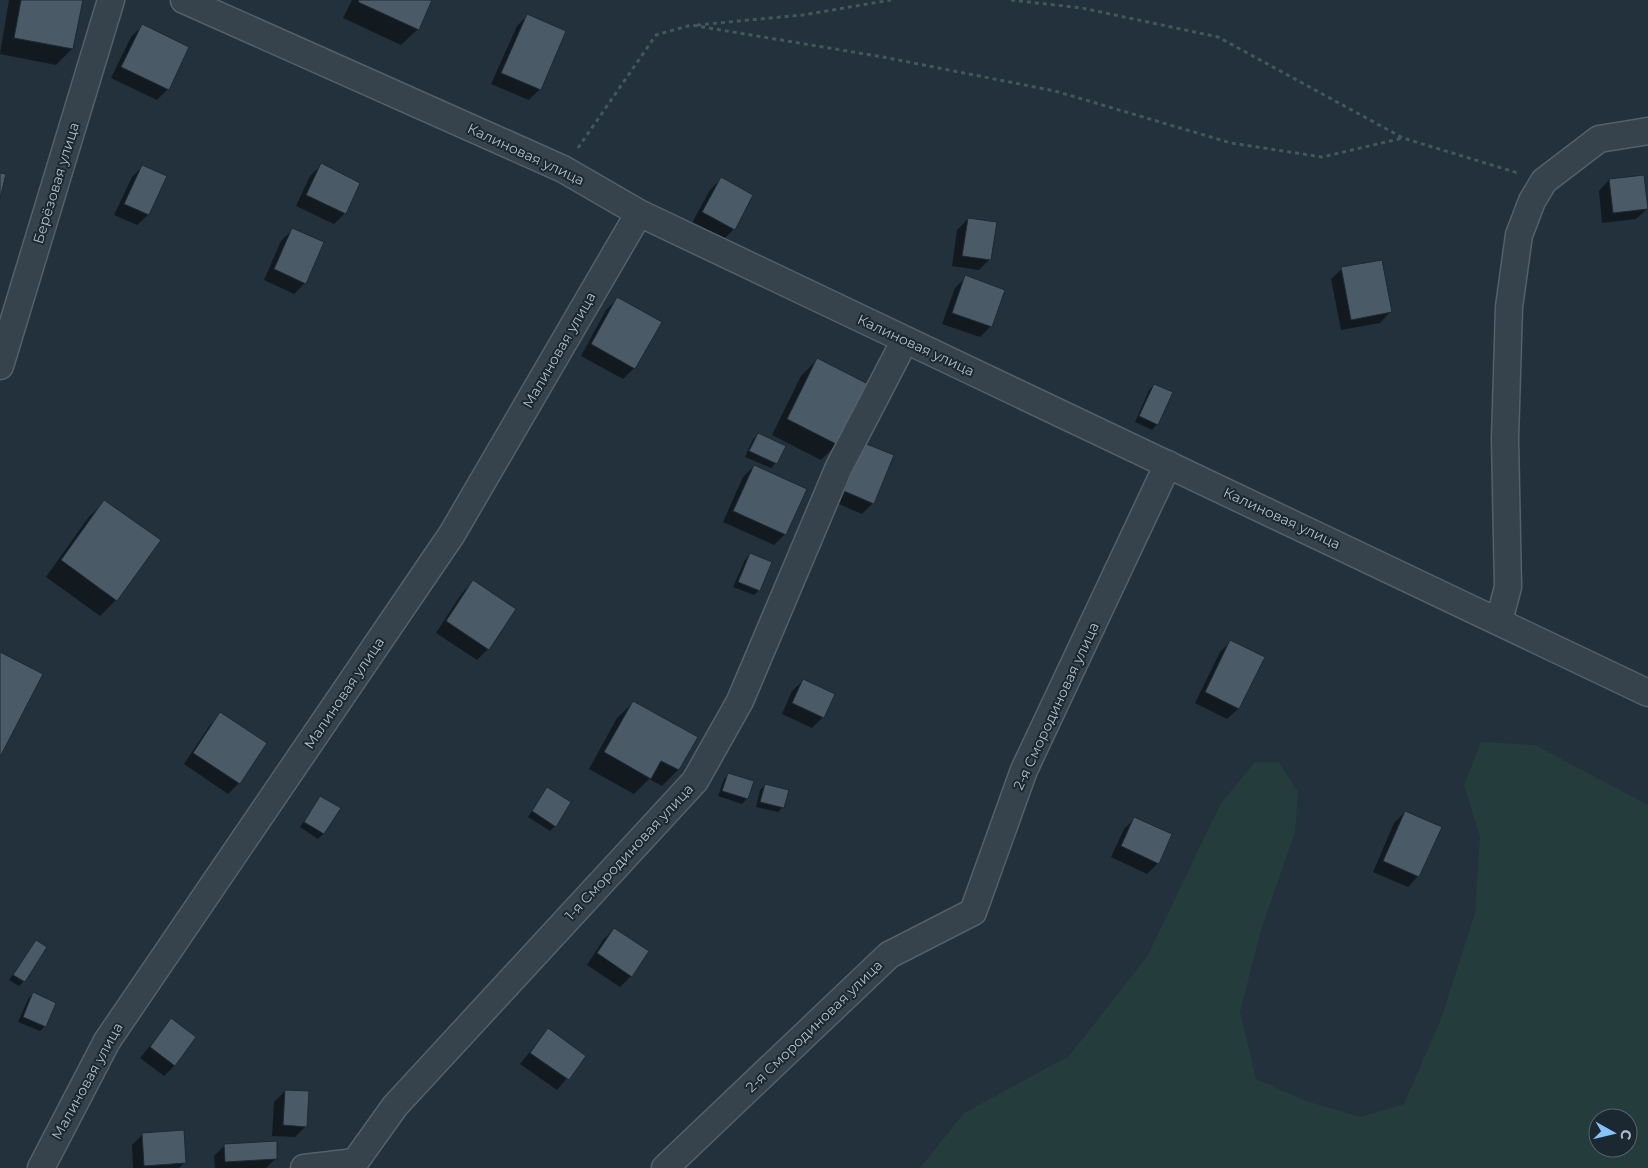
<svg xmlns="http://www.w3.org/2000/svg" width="1648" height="1168" viewBox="0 0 1648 1168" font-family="Montserrat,sans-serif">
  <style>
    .green { fill: #243d3c; fill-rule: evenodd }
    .shadow { fill: #0007 }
    .building { fill: #4a5b67; stroke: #1d2933 }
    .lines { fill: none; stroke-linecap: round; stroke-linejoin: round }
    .minor-casing { stroke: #54606a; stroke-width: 29 }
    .path { stroke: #425958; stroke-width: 3; stroke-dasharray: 4 4; stroke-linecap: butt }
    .minor { stroke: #36424c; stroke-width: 26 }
    .labels { text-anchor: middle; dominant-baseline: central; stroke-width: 4; stroke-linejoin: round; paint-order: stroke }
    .street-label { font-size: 14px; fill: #b1bdc8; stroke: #1b2731 }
  </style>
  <rect width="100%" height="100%" fill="#22313c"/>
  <path class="green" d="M1481,742L1535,745L1648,805V1168H920L964,1113L1069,1056L1147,957L1221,803L1255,762H1279L1298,792L1295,832L1261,930L1240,1012L1256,1079L1306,1101L1361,1117L1404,1104L1441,1019L1475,913L1480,837L1464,785ZM1598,1118H1628V1148H1598Z"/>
  <path class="shadow" d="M9,0H82L72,49L56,65L0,54Z
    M352,0H431L418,29L401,45L343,18Z
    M528,15L540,89L529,100L491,84L517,26Z
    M142,26L168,89L157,100L111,78L131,37Z
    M321,165L345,213L334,224L296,206L310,176Z
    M143,166L165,177L148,215L137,225L114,215L132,177Z
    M721,179L734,229L723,240L692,223L710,190Z
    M1609,180L1647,209L1636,219L1602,223L1599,191Z
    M968,219L990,259L979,270L952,266L957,230Z
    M292,230L305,283L294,294L264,280L281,241Z
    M1342,269L1390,312L1380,323L1341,330L1331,279Z
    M966,277L991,326L980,337L942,324L955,288Z
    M617,299L634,368L623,379L581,356L606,310Z
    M817,360L837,444L821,460L772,435L801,376Z
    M1154,385L1157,424L1152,430L1135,422L1149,390Z
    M758,434L776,463L771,468L745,457L753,439Z
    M854,455L873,503L862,514L834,502Z
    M754,466L785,534L774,545L723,522L743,477Z
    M104,502L116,600L100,616L46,577L88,518Z
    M750,554L759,590L754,595L733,587L745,560Z
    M473,582L488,649L477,660L436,633L462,593Z
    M1231,641L1263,658L1238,709L1227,719L1195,703L1220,652Z
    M803,681L823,717L812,728L782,714L792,691Z
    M634,702L696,738L678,770L662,786L649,779L634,794L589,769L617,718Z
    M221,714L239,783L228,794L184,764L210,725Z
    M729,774L747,798L742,804L718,796L724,779Z
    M765,785L783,807L778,812L756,807L760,790Z
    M547,788L555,826L550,831L528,817Z
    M321,797L323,834L318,839L300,827Z
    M1405,812L1418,876L1408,887L1373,872L1394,823Z
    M1135,818L1158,863L1147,874L1111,857L1124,829Z
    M614,929L631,976L620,987L587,965L603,940Z
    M36,942L24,981L19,986L9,980Z
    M33,994L45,1026L40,1031L18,1022L28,999Z
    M171,1020L175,1065L164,1076L140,1058Z
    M548,1030L585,1056L557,1090L520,1064Z
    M285,1091L306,1126L295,1137L272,1136L274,1102Z
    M143,1134L184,1163L179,1168H133L132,1145Z
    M225,1145L276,1158L266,1168H215L214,1156Z"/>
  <path class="building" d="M21,0H83L73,49L14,38Z
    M359,0H432L419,30L358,2Z
    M527,14L566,31L541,90L501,73Z
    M142,24L189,47L169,90L121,67Z
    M321,163L360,183L346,214L306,195Z
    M142,165L167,176L149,215L124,204Z
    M0,173L6,174L0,199Z
    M1644,175L1648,209L1613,213L1609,179Z
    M721,177L753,195L735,230L702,212Z
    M968,218L997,222L991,260L962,256Z
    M292,228L324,242L306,284L274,269Z
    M1382,260L1392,312L1351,320L1341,267Z
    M965,275L1005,290L992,327L952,313Z
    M617,297L662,322L635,369L591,344Z
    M817,358L868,384L838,445L787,419Z
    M1154,384L1173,392L1158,425L1139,416Z
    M758,433L786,446L777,464L749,451Z
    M864,443L894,455L874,504L844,491Z
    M754,465L807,489L786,535L733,511Z
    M104,500L161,540L117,601L61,560Z
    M750,553L772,562L760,591L738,582Z
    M473,580L516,609L489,650L446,621Z
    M1230,640L1265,657L1239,709L1205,692Z
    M0,652L43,674L0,757Z
    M803,679L835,694L824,718L792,703Z
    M633,701L698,737L679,770L661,761L651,779L604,752Z
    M220,712L267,743L240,784L193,753Z
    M728,773L754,781L748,799L722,791Z
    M765,784L789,790L784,808L760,802Z
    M547,787L571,802L556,827L532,811Z
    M320,796L341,808L324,834L304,822Z
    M1405,811L1442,827L1419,877L1383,861Z
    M1134,817L1172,834L1159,864L1121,846Z
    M614,928L649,951L632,977L597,953Z
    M36,940L47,947L25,982L13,975Z
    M33,992L56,1003L46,1027L23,1017Z
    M171,1018L196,1037L175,1066L150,1047Z
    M548,1028L586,1056L569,1080L530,1053Z
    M285,1090L309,1091L307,1127L283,1125Z
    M184,1130L186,1163L144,1166L142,1133Z
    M277,1141V1159L225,1162L224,1144Z"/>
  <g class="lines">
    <defs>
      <path id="minor" d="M184,0L563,169L639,213L1648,693
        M0,366L111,0
        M1499,621L1508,587L1505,439L1509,307L1519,235L1532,201L1544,181L1599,139L1648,131
        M41,1168L107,1041L452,534L639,213
        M304,1168L355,1162L395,1106L695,781L740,701L839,467L905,340
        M665,1168L889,955L973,912L1024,770L1168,464"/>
    </defs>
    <use href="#minor" class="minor-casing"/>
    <path class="path" d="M1011,0L1082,8L1218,37L1403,138L1518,173
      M697,25L803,15L891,0
      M578,148L656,35L691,25L883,57L1055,91L1231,143L1322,157L1403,138"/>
    <use href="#minor" class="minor"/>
  </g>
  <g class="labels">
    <g class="street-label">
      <text transform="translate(526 154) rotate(25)">Калиновая улица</text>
      <text transform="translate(56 183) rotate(-73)">Берёзовая улица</text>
      <text transform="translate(916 345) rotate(25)">Калиновая улица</text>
      <text transform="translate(559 350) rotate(-60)">Малиновая улица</text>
      <text transform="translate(1282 518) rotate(25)">Калиновая улица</text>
      <text transform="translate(344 693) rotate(-56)">Малиновая улица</text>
      <text transform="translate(1056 706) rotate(-65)">2-я Смородиновая улица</text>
      <text transform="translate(629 852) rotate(-47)">1-я Смородиновая улица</text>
      <text transform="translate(814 1026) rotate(-44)">2-я Смородиновая улица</text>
      <text transform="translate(87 1081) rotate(-61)">Малиновая улица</text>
    </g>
  </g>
  <g transform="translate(1613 1133) rotate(98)"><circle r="24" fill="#1b2731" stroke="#57636d"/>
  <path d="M0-4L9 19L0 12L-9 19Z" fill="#84c4fa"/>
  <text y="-8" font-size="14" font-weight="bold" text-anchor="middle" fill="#b1bdc8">С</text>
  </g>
</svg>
